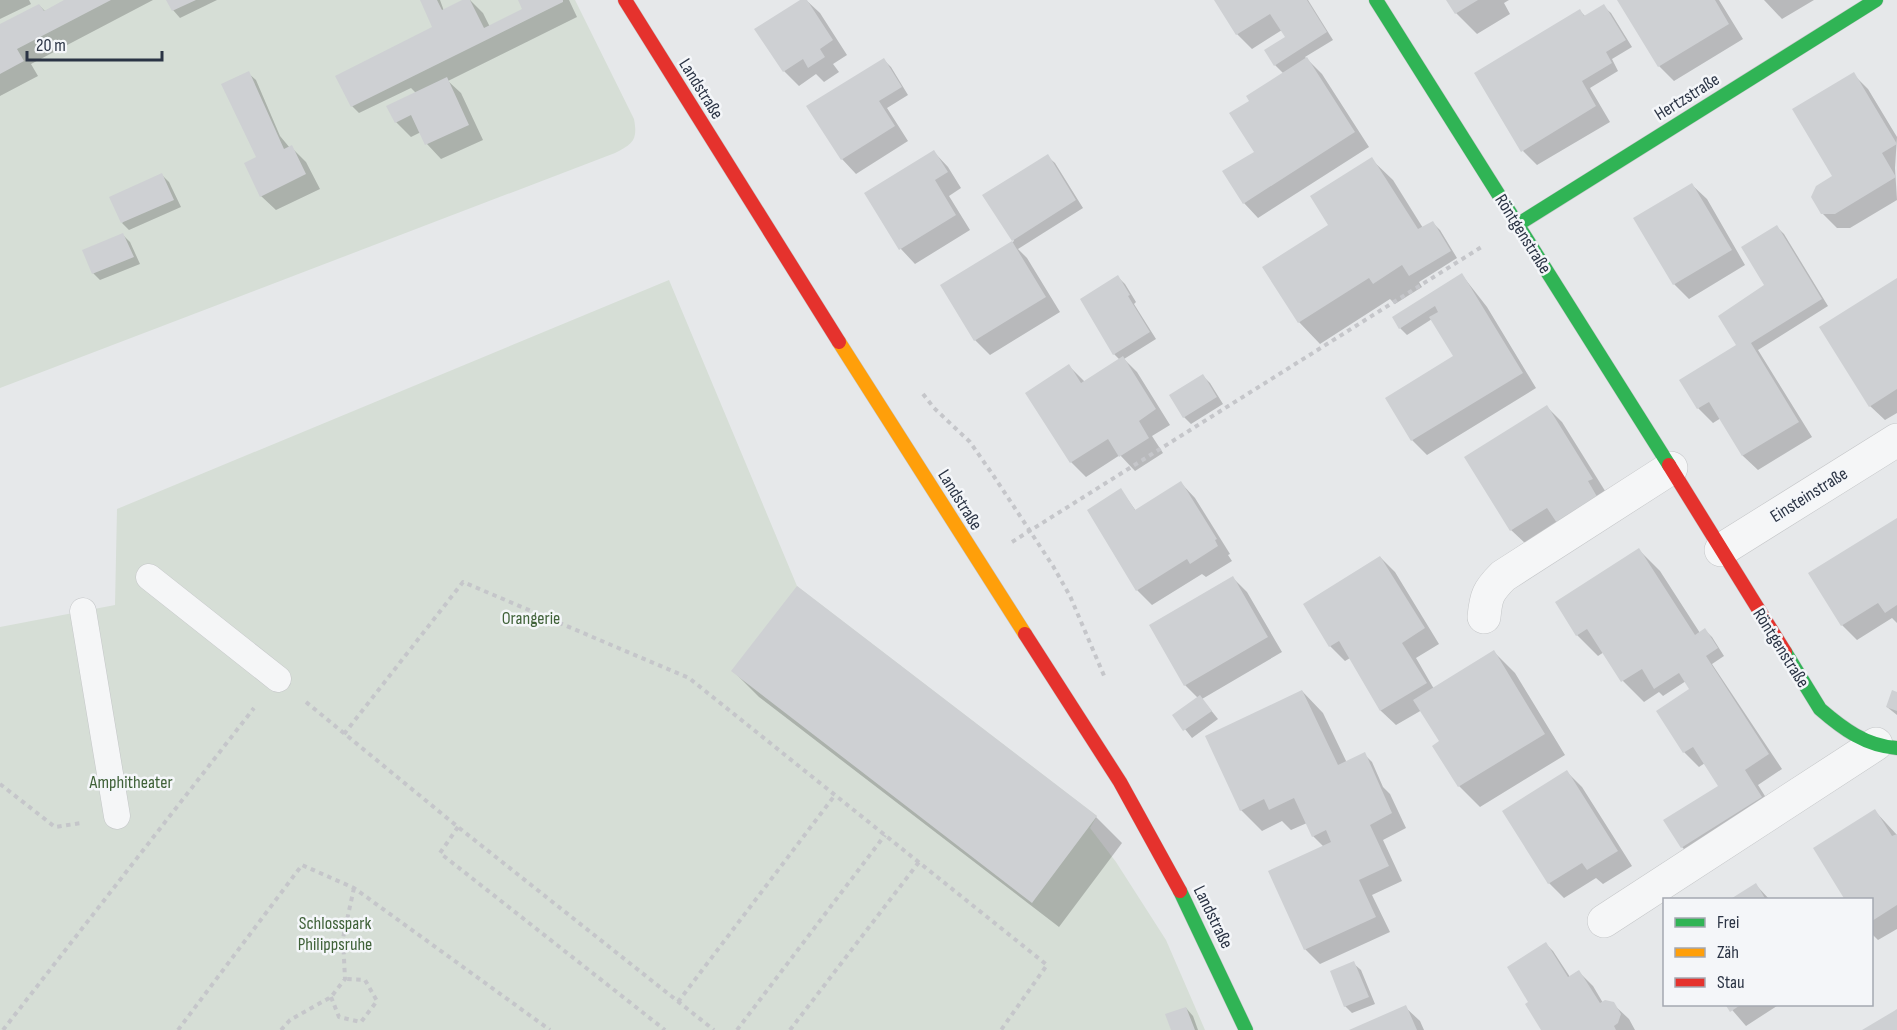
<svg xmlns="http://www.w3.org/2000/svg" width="1897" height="1030" viewBox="0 0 1897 1030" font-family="'Sofia Sans Condensed',sans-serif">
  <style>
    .green { fill: #d6ded6 }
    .shadow { fill: #0003 }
    .building { fill: #ced0d3 }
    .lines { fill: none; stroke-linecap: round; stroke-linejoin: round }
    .lane-casing { stroke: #c4c6c8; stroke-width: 27 }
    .street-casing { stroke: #c4c6c8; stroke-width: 34 }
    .fast-casing { stroke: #c4c6c8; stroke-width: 15 }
    .slow-casing { stroke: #c4c6c8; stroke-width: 15 }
    .jam-casing { stroke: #c4c6c8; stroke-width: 15 }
    .path { stroke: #c5c6ca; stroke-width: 4; stroke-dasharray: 4.5 4.5; stroke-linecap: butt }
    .lane { stroke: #f5f6f7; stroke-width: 26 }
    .street { stroke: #f5f6f7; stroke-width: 33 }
    .fast { stroke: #30b455; stroke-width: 14 }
    .slow { stroke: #ff9f0a; stroke-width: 14 }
    .jam { stroke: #e5322d; stroke-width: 14 }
    .labels { text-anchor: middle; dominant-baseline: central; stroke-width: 5; stroke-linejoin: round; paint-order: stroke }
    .street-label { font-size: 18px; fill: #2b3445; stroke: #f4f6f9 }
    .park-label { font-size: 18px; fill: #3f6138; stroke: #f4f6f9 }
  </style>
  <rect width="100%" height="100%" fill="#e6e8ea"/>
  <path class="green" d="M0,0H575L634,119C638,140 633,144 615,153L0,388Z
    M669,280L797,586L1097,816L1090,828L1116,862L1166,940L1205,1030H0V627L115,605L117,509Z"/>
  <path class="shadow" d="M0,0H29L31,4L0,19Z
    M68,0H153L31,64L38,76L0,96V26L39,5L45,11Z
    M168,0H217L180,18L173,10Z
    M422,0H440L444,11L466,0H470L483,13L490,27L524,9L520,0H569L577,17L448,81L461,93L483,140L441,159L427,144L421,132L411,137L396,122L416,93L411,88L359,113L352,106L435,27Z
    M803,0H806L820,13L847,55L833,64L839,72L824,82L816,74L799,86L784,71L756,30Z
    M1216,0H1308L1333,40L1305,57L1322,74L1369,147L1258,218L1244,203L1256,152L1251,102L1284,74L1275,65L1287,38L1282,30L1252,49L1237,34Z
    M1448,0H1509L1504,3L1510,14L1477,34L1456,13Z
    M1621,0H1719L1743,39L1674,81L1659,66L1620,1Z
    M1764,0H1814L1782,19Z
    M1603,6L1611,13L1632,47L1612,59L1618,71L1590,88L1610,122L1537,165L1523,151L1580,11L1586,17Z
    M884,60L891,67L908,95L887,108L908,141L856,174L842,159Z
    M248,73L256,80L280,136L290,148L291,147L306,162L320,189L276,210L261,196Z
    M1853,74L1868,89L1897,137L1895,168L1897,200L1850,228H1837L1822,213L1834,177Z
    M934,152L948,167L961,188L949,196L970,230L915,264L901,249L866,194Z
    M1047,156L1055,163L1083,208L1018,249L1027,258L1060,312L990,355L975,340L943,285L1014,241L984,195Z
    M1371,159L1393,180L1423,228L1433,223L1440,230L1457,258L1419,282L1422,287L1395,304L1390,299L1320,344L1299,322L1330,226Z
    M162,175L169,182L181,207L129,230L122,223Z
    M1692,185L1707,199L1745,265L1689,299L1674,284Z
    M1777,227L1784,234L1828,306L1758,350L1812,437L1758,470L1743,456L1721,418L1713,423L1698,408L1738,345L1766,286Z
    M123,235L130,242L140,264L100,280L93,273Z
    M1462,275L1487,307L1536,388L1427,455L1412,440L1455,357L1432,319L1407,335L1400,328Z
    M1118,277L1125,284L1136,302L1134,304L1156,339L1124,359L1137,372L1170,425L1152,436L1163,453L1135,471L1120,455L1086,477L1071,462L1027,393L1069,366L1085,382L1120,360L1114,354Z
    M1897,280V413L1885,420L1870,406Z
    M1203,376L1210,383L1223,404L1191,424L1184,417Z
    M1547,407L1562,422L1607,494L1526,544L1511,530Z
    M1181,483L1195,498L1230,554L1228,555L1232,561L1206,577L1202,574L1152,605L1137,590L1121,490L1136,511Z
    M1897,520V623L1892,618L1857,640L1842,625L1810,574Z
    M1639,550L1660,571L1700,633L1705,630L1712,637L1724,656L1712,664L1782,769L1758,785L1775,812L1697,862L1682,847L1721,786L1705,763L1699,767L1684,752L1658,712L1692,690L1686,681L1663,696L1659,692L1644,702L1623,681L1604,652L1598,656L1577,635Z
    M1380,557L1395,572L1439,644L1416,658L1434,689L1494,652L1515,673L1565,755L1480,807L1459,786L1441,741L1422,710L1396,725L1381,711L1350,658L1345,661L1330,646Z
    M1233,578L1247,592L1282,652L1202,699L1218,719L1192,738L1174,715L1198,698L1185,685L1151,625Z
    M797,588L1096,817L1122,843L1059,927L759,697L733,671Z
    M1302,691L1323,713L1347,763L1364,754L1372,762L1383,787L1390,794L1406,828L1383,840L1402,881L1372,895L1390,932L1320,964L1305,949L1324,847L1313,836L1307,823L1291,830L1282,821L1262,831L1241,810Z
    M1897,694V715L1887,707Z
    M1567,772L1582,787L1632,866L1603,884L1596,878L1564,898L1549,883Z
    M1875,811L1897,835V929L1878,940L1872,934Z
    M1756,885L1770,900H1732Z
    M1546,944L1553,951L1570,977L1578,971L1593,986L1603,1003L1613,1004L1629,1019L1635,1030H1542L1531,1002Z
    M1353,963L1361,970L1375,1004L1352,1013L1345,1006Z
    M1727,1004H1780L1746,1026Z
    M1405,1007L1420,1021L1424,1030H1353Z
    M1186,1008L1193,1016L1198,1030H1173Z"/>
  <path class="building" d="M64,0H111L17,49L24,61L0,74V24L39,4L44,11Z
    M166,0H196L172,11Z
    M420,0H437L442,10L462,0H470L484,28L522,9L518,0H563V2L351,107L335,76L432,27Z
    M800,0H807L833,40L820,49L825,57L808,68L803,59L783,72L754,29Z
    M1214,0H1307L1327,32L1274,66L1264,50L1285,37L1270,14L1236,35Z
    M1446,0H1478L1455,14Z
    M1617,0H1715L1729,24L1658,67Z
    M1604,4L1626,40L1606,52L1612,63L1582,81L1596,106L1521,152L1474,73L1580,9L1584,16Z
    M1307,57L1355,132L1243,204L1222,171L1254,152L1229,113L1249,101L1246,96Z
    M884,58L902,87L879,101L895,126L841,160L806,106Z
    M249,71L284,149L292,145L306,174L260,197L244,163L256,157L221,84Z
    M1854,72L1897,144L1882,153L1896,177L1835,214H1821L1811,197L1816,186L1832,176L1792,109Z
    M447,77L469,125L425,145L411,115L395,123L386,106Z
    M934,150L948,172L935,180L956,215L899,250L864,193Z
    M1048,154L1076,200L1012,241L982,195Z
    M1372,157L1418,229L1433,221L1451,251L1409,276L1402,265L1373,284L1369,278L1298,323L1262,267L1328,225L1310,196Z
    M162,173L174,200L121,223L109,197Z
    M1692,183L1732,250L1673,285L1633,218Z
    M1777,225L1822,299L1751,343L1799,422L1742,456L1709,402L1697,409L1679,380L1736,345L1718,316L1764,285L1741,247Z
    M123,233L134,257L92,274L82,250Z
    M1012,241L1046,297L974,341L940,285Z
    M1462,273L1523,373L1411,441L1385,398L1453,356L1429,317L1438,312L1435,306L1399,329L1392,317Z
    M1118,275L1130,295L1128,296L1150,332L1113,355L1080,299Z
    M1897,278V389L1869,407L1819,327Z
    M1123,356L1156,409L1139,421L1149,438L1119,457L1108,439L1070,463L1025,393L1069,364L1081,383Z
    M1203,374L1217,397L1183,418L1169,395Z
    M1547,405L1593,479L1588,481L1599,500L1559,526L1547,508L1510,531L1464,457Z
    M1181,481L1217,539L1215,540L1218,546L1190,564L1187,559L1136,591L1087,510L1121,488L1135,510Z
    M1897,518V605L1885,613L1878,603L1841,626L1808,573Z
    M1639,548L1695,635L1705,628L1718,648L1706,656L1769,754L1745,770L1762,797L1681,848L1663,820L1718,786L1693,747L1683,753L1656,711L1689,689L1679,673L1654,689L1642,669L1621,682L1587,629L1576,636L1555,602Z
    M1380,556L1425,628L1402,643L1427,683L1380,711L1339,641L1329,647L1303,604Z
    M1233,576L1268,637L1184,686L1149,625Z
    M797,586L1097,816L1032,903L731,671Z
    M1494,650L1545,734L1458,787L1432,746L1439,741L1413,700Z
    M1302,690L1338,765L1365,752L1392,813L1370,825L1389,866L1359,880L1376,917L1304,950L1268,871L1331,842L1326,830L1312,837L1294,798L1269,810L1264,799L1240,811L1205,736Z
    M1892,690L1897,692V711L1886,707Z
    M1200,695L1212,711L1183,731L1172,715Z
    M1567,770L1618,851L1587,870L1582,863L1548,884L1502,811Z
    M1875,809L1892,836L1897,834V905L1872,921V900H1845L1813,848Z
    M1756,883L1766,900H1729Z
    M1546,942L1568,977L1579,970L1600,1003L1605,1000L1614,1002L1621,1014L1618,1023L1614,1026L1616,1030H1541L1525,1004L1528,1002L1507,967Z
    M1354,961L1369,997L1344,1007L1330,971Z
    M1725,1004H1742L1730,1012Z
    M1406,1005L1417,1030H1349Z
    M1186,1007L1195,1030H1171L1165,1014Z
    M1897,1009V1030H1862L1894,1011Z"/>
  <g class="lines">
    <defs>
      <path id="lane" d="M149,577L278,679
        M83,611L117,816"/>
      <path id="street" d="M1721,550L1897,440
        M1484,617C1486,596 1488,591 1503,576L1671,468
        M1604,921L1876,744"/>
      <path id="fast" d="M1376,0L1669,465
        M1517,225L1876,0
        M1785,652L1820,709C1843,729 1866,746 1897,748
        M1180,891L1246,1030"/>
      <path id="slow" d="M839,342L1025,634"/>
      <path id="jam" d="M625,0L839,342
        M1669,465L1785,652
        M1025,634L1120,782L1180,891"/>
    </defs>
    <use href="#lane" class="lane-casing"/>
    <use href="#street" class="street-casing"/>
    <use href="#fast" class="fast-casing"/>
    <use href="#slow" class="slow-casing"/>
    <use href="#jam" class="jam-casing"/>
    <path class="path" d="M923,394L934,408L970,442L993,475L1053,566L1070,596L1105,678
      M1012,542L1483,246
      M306,702L458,827L714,1030
      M344,734L463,582L689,678L1047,965L1001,1030
      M0,784L55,827L81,823
      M458,827L440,853L665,1030
      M331,997L339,1017L361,1022L377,1001L365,980L345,979
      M678,1002L835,795
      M3,1030L254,708
      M178,1030L302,865L354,888L550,1030
      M281,1030L290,1020L331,997L345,979L343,938L354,888
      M737,1030L885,835
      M790,1030L919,862"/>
    <use href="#lane" class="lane"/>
    <use href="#street" class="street"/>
    <use href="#fast" class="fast"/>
    <use href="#slow" class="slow"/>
    <use href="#jam" class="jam"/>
  </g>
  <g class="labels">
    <g class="street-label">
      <text transform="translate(701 89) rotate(58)">Landstraße</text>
      <text transform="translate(1687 97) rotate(-32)">Hertzstraße</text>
      <text transform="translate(1523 234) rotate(58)">Röntgenstraße</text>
      <text transform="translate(1809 495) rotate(-32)">Einsteinstraße</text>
      <text transform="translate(960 500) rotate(58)">Landstraße</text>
      <text transform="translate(1781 648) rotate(58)">Röntgenstraße</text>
      <text transform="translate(1213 917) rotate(64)">Landstraße</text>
    </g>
    <g class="park-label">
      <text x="531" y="618">Orangerie</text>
      <text x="131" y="782">Amphitheater</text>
      <text x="335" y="923">Schlosspark<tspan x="335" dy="21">Philippsruhe</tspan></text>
    </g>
  </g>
  <rect x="1663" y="898" width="210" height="108" fill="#f4f6f9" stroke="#a4a8b1" stroke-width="1.5"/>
  <rect x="1675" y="918" width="30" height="9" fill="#30b455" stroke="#a4a8b1" stroke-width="1.5"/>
  <text x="1717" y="928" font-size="18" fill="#2b3445">Frei</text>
  <rect x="1675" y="948" width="30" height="9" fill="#ff9f0a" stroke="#a4a8b1" stroke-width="1.5"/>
  <text x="1717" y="958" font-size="18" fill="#2b3445">Zäh</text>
  <rect x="1675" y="978" width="30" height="9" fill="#e5322d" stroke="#a4a8b1" stroke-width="1.5"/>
  <text x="1717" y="988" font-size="18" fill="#2b3445">Stau</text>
  <path d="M27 51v9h135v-9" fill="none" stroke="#2b3445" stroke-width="3"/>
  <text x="36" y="51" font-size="18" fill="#2b3445" stroke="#f4f6f9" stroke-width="4.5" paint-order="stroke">20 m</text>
</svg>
